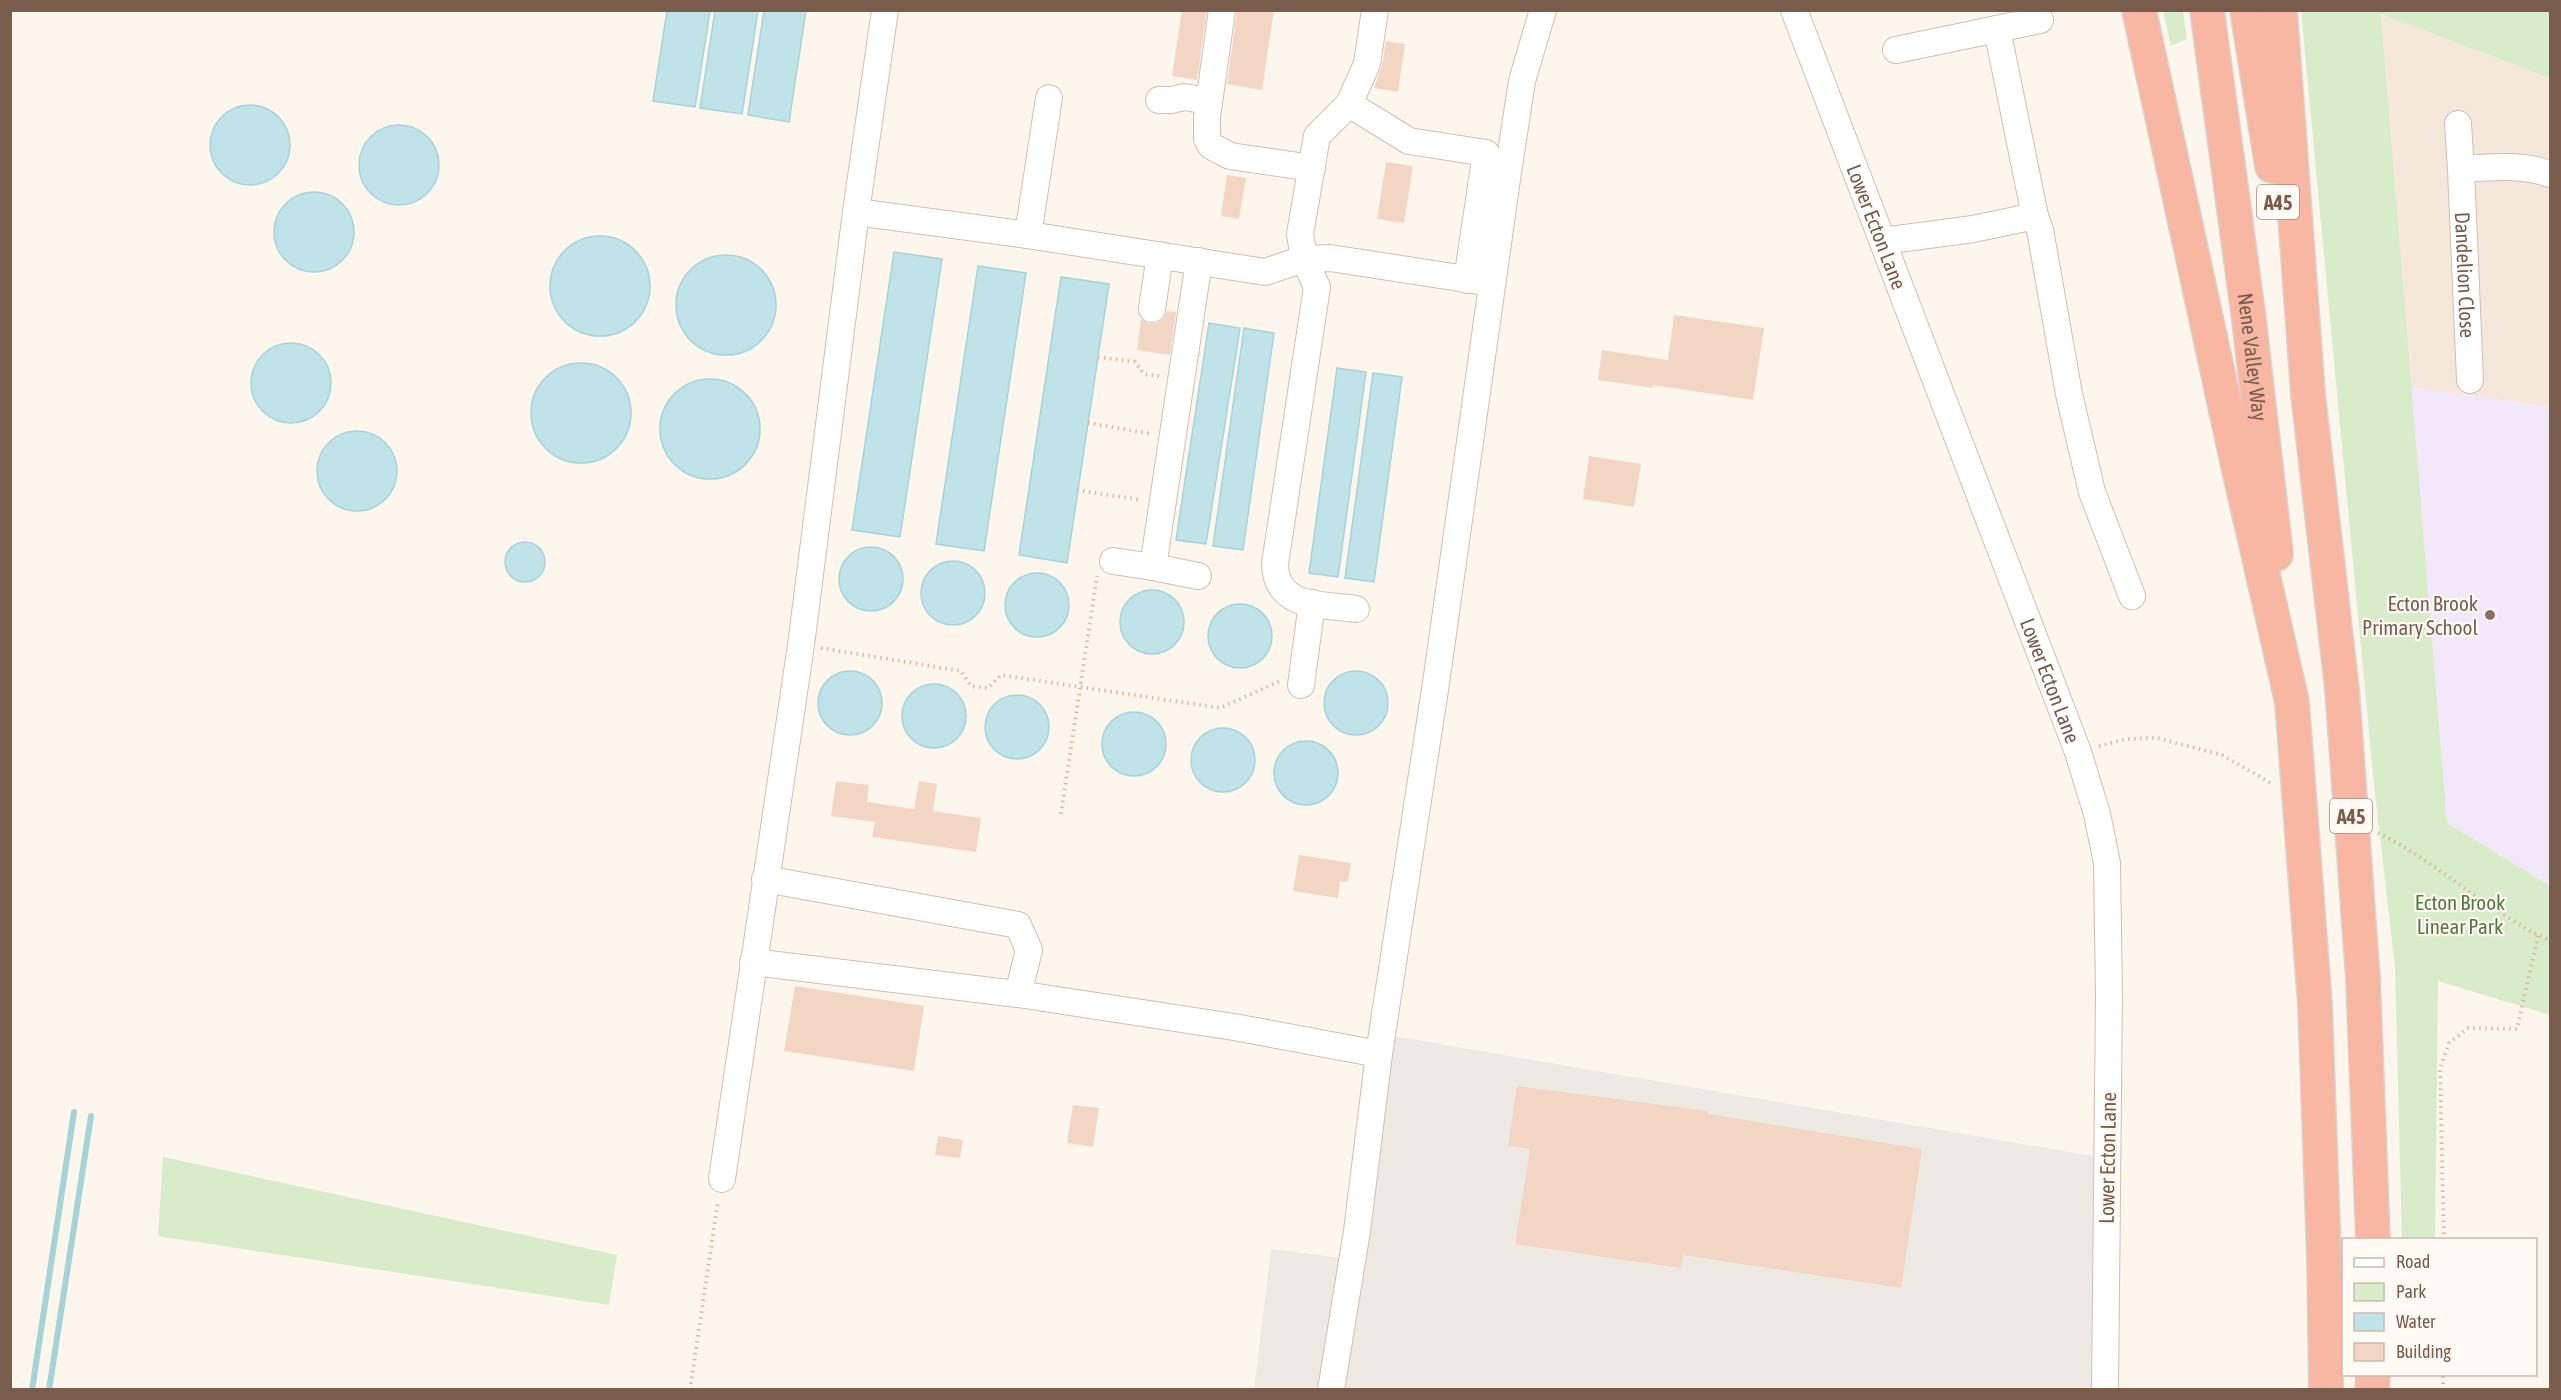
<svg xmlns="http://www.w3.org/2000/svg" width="2561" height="1400" viewBox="0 0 2561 1400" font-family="'Asap Condensed',sans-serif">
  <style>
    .residential { fill: #f5e8da }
    .industrial { fill: #efe9e4 }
    .education { fill: #f3e8fa }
    .green { fill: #d8ecc9 }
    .water { fill: #bfe3e8; stroke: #a5d3da; stroke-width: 1.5 }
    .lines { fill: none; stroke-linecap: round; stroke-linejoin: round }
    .stream { stroke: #a5d3da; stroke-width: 6 }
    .building { fill: #f3d5c3 }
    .minor-casing { stroke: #d1beb0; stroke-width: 28 }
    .highway-casing { stroke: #dad1cd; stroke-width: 36 }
    .path { stroke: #d9b8a5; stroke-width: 4; stroke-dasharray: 1.5 4.5; stroke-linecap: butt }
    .minor { stroke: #fff; stroke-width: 26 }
    .highway { stroke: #f7b7a3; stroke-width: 33 }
    .education-dot { fill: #8d6e63; stroke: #fffaf3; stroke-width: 2 }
    .labels { text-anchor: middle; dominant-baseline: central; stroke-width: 4.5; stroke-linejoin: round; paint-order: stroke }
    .shield { fill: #fffaf3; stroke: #a28b7f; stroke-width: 1.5 }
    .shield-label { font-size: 20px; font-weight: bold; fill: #7a5c4d }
    .street-label { font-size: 21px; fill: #7a5c4d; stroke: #fffaf3 }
    .education-label { font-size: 21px; fill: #785e54; stroke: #fffaf3; text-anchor: end }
    .park-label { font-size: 21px; fill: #537a41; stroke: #fffaf3 }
  </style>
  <rect width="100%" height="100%" fill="#fdf6ec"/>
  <path class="residential" d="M2381,14L2550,78V407L2411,387Z"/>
  <path class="industrial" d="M1382,1034L2116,1160L2111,1389L1254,1390L1271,1249L1341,1258Z"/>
  <path class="education" d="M2411,387L2550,407V886L2447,823Z"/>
  <path class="green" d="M2163,11H2183L2187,39L2171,46Z
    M2301,11H2550V78L2381,14L2447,823L2550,886V1015L2438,981L2435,1239H2402L2395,967L2374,785Z
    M163,1157L617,1255L609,1305L158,1236Z"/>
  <path class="water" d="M667,11H710L695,107L653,101Z
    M715,11H758L742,114L700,108Z
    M764,11H806L789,122L748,115Z
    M210 145a40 40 0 1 1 80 0a40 40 0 1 1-80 0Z
    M359 165a40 40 0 1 1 80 0a40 40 0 1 1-80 0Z
    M274 232a40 40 0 1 1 80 0a40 40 0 1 1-80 0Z
    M550 286a50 50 0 1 1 100 0a50 50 0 1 1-100 0Z
    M894,252L942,259L900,537L852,530Z
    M676 305a50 50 0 1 1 100 0a50 50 0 1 1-100 0Z
    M978,266L1026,273L984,551L936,544Z
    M1061,277L1109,284L1067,563L1019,555Z
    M1209,323L1240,328L1206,544L1176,540Z
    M1244,328L1274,333L1243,550L1213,546Z
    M251 383a40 40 0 1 1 80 0a40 40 0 1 1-80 0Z
    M531 413a50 50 0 1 1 100 0a50 50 0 1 1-100 0Z
    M1337,368L1366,372L1338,577L1309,573Z
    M1373,373L1402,377L1374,582L1345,578Z
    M660 429a50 50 0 1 1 100 0a50 50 0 1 1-100 0Z
    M317 471a40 40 0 1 1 80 0a40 40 0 1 1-80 0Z
    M505 562a20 20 0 1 1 40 0a20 20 0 1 1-40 0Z
    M839 579a32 32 0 1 1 64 0a32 32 0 1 1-64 0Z
    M921 593a32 32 0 1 1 64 0a32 32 0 1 1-64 0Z
    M1005 605a32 32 0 1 1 64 0a32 32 0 1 1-64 0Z
    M1120 622a32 32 0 1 1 64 0a32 32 0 1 1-64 0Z
    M1208 636a32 32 0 1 1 64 0a32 32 0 1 1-64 0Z
    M1324 703a32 32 0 1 1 64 0a32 32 0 1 1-64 0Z
    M818 703a32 32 0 1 1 64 0a32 32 0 1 1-64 0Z
    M902 716a32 32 0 1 1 64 0a32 32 0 1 1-64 0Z
    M985 727a32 32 0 1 1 64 0a32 32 0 1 1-64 0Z
    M1102 744a32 32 0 1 1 64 0a32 32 0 1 1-64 0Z
    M1191 760a32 32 0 1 1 64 0a32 32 0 1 1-64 0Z
    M1274 773a32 32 0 1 1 64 0a32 32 0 1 1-64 0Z"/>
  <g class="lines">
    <path class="stream" d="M32,1390L74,1112
      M49,1390L91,1116"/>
  </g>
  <path class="building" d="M1182,10H1207L1197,80L1172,76Z
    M1237,10H1274L1262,90L1227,84Z
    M1386,41L1405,44L1398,92L1374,88L1382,66Z
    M1386,162L1413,166L1404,223L1377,219Z
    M1227,175L1246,178L1239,219L1221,216Z
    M1167,311L1176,312L1170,355L1137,350L1141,319L1149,324L1157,323L1163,319Z
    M1674,315L1764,328L1753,400L1653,385V388L1598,380L1602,350L1668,360Z
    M1589,456L1641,464L1634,507L1583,499Z
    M836,781L869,785L867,802L914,809L919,781L937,784L933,811L981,818L976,852L872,837L875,822L831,816Z
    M1299,855L1351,863L1348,882L1340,881L1338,898L1293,891Z
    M795,986L924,1006L914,1071L784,1051Z
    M1517,1086L1708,1111V1114L1922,1149L1901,1288L1683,1255L1681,1268L1515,1244L1530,1149L1508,1146Z
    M1073,1105L1099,1108L1093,1147L1067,1143Z
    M938,1136L963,1140L960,1158L935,1155Z"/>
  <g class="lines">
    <defs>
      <g id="minor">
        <path d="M1222,10L1207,117V139L1211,146L1230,156L1312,168"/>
        <path id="s1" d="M1794,10L2078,752L2097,814L2107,863L2109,995L2105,1390"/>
        <path d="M1896,50L1997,29"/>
        <path d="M1159,100H1172L1184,97L1209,101"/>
        <path d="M1349,104L1409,141L1486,153L1467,280"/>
        <path d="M2458,124L2461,169C2491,167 2522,164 2550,174"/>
        <path id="s2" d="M2461,169L2470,380"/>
        <path d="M856,212L1028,235L1265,272L1304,259L1330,258L1492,283"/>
        <path d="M2035,216L1997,29L2040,20"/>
        <path d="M1028,235L1049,98"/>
        <path d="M1883,241L1973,229L2035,216L2040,230L2069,394L2092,492L2132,596"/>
        <path d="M1152,309L1160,255"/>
        <path d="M1113,561L1153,567"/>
        <path d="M1198,576L1153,567L1199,261"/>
        <path d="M1356,609C1322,604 1276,609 1275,564L1317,287L1304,259L1300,234L1317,136L1349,104L1367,64L1375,10"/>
        <path d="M1301,685L1312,603"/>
        <path d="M765,879L1018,925L1029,950L1018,994"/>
        <path d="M753,962L1018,994L1234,1027L1379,1054L1436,683L1508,172L1522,81L1543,10"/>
        <path d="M722,1179L801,645L856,212L885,10"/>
        <path d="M1331,1390L1357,1231L1379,1054"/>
      </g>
      <g id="highway">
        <path d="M2139,10L2239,470L2292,702L2315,1005L2324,1258L2326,1390"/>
        <path id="s3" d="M2207,10L2249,320L2276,554"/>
        <path d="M2247,10L2272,166"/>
        <path d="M2280,10L2308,394L2342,689L2363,979L2373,1240"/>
        <path d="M2372,1390L2373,1374"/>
      </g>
    </defs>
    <use href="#minor" class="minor-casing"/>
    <use href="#highway" class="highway-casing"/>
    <path class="path" d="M1098,357L1135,362L1144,374L1160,376
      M1088,423L1152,434
      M1077,490L1141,500
      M821,648L961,671L971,686L988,688L1001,675L1220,708L1280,681
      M2099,746L2126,739L2157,738L2222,755L2271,783
      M1061,814L1097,576
      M2378,833C2424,855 2463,890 2506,916C2521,925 2534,935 2550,940
      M2444,1240L2440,1069L2449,1043L2468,1028L2517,1029L2538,936
      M690,1390L718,1201
      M2443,1390V1374"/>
    <use href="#minor" class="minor"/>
    <use href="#highway" class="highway"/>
  </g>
  <circle class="education-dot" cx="2490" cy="615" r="6"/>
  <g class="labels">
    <g class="shield">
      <rect x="2257" y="185" width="42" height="34" rx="4.5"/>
      <rect x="2330" y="799" width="42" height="34" rx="4.5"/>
    </g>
    <g class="shield-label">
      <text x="2278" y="202">A45</text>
      <text x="2351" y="816">A45</text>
    </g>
    <g class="street-label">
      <text stroke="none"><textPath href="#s1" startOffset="232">Lower Ecton Lane</textPath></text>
      <text stroke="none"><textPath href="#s2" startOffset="106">Dandelion Close</textPath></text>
      <text stroke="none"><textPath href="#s3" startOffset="350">Nene Valley Way</textPath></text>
      <text stroke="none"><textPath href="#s1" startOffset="718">Lower Ecton Lane</textPath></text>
      <text transform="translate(2107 1158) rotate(-89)">Lower Ecton Lane</text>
    </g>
    <g class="education-label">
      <text x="2478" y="603">Ecton Brook<tspan x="2478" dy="24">Primary School</tspan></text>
    </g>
    <g class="park-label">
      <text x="2460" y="902">Ecton Brook<tspan x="2460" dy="24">Linear Park</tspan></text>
    </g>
  </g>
  <rect width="2561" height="1400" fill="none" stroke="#7a5c4d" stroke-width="24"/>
  <rect x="2342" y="1238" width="195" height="138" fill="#fffaf3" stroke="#cabbb1" stroke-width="1.5"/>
  <rect x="2354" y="1258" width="30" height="9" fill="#ffffff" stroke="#cabbb1" stroke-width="1.5"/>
  <text x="2396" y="1268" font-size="18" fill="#7a5c4d">Road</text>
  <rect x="2354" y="1283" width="30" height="18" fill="#d8ecc9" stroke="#cabbb1" stroke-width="1.5"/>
  <text x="2396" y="1298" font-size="18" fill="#7a5c4d">Park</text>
  <rect x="2354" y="1313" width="30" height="18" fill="#bfe3e8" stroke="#cabbb1" stroke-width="1.5"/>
  <text x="2396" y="1328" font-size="18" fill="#7a5c4d">Water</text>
  <rect x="2354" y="1343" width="30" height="18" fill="#f3d5c3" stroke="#cabbb1" stroke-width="1.5"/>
  <text x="2396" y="1358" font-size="18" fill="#7a5c4d">Building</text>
</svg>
